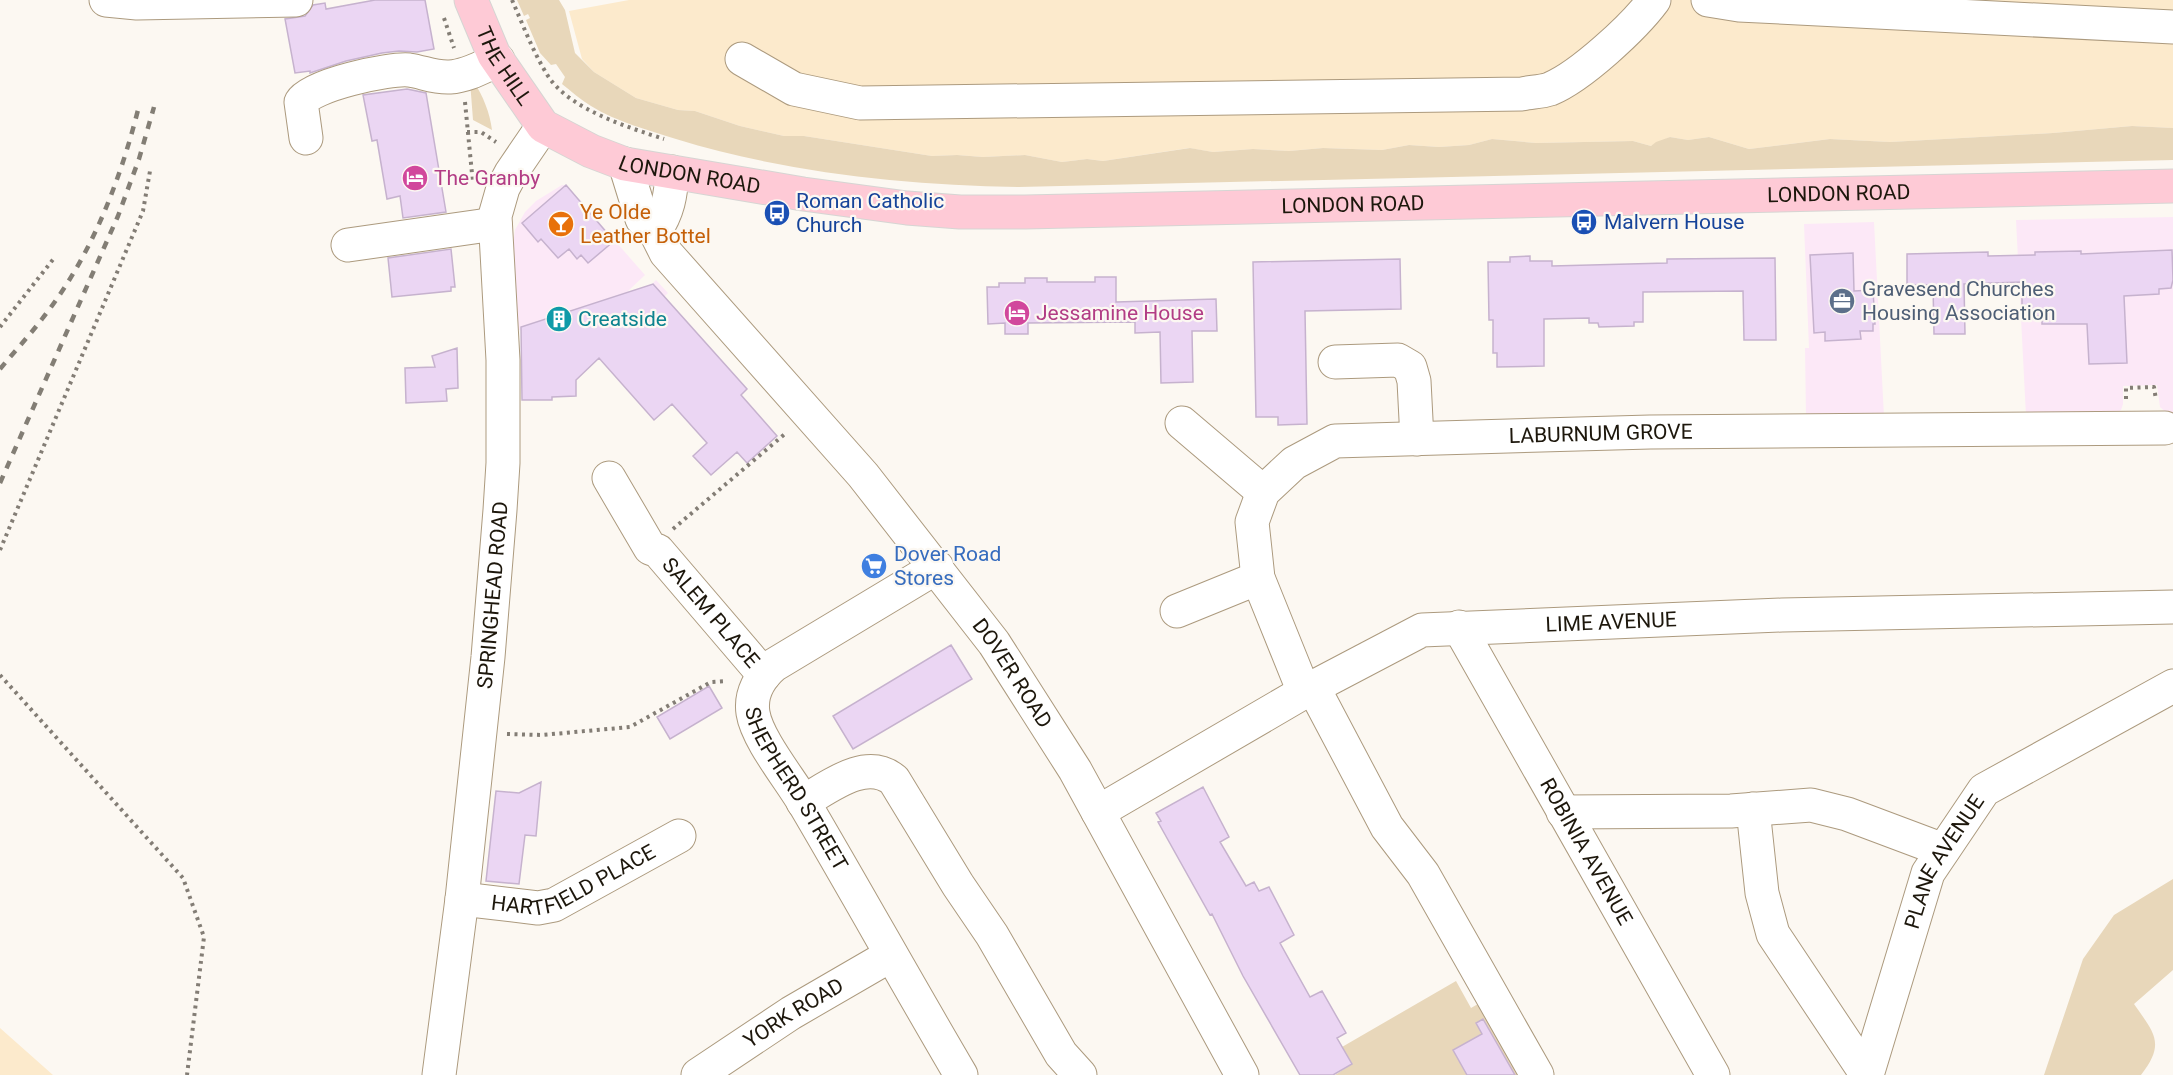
<svg xmlns="http://www.w3.org/2000/svg" width="2173" height="1075" viewBox="0 0 2173 1075" font-family="Roboto,sans-serif">
  <style>
    .commercial { fill: #fce8f7 }
    .built { fill: #fceacc }
    .green { fill: #e8d7ba }
    .building { fill: #ebd6f3; stroke: #c6b2ce; stroke-width: 1.5 }
    .lines { fill: none; stroke-linecap: round; stroke-linejoin: round }
    .minor-casing { stroke: #ac9a7e; stroke-width: 35 }
    .major-casing { stroke: #d6d5d3; stroke-width: 35 }
    .path { stroke: #837d75; stroke-width: 4; stroke-dasharray: 3 4.5; stroke-linecap: butt }
    .minor { stroke: #fff; stroke-width: 33 }
    .major { stroke: #fecad6; stroke-width: 33 }
    .rail { stroke: #837e75; stroke-width: 4.5; stroke-dasharray: 8 8; stroke-linecap: butt }
    .labels { text-anchor: middle; dominant-baseline: central; stroke-width: 4.5; stroke-linejoin: round; paint-order: stroke }
    .street-label { font-size: 21px; fill: #1d170c; stroke: #fcf8f2 }
    .hotel-label { font-size: 21px; fill: #b23c85; stroke: #fcf8f2; text-anchor: start }
    .transit-label { font-size: 21px; fill: #164399; stroke: #fcf8f2; text-anchor: start }
    .food-label { font-size: 21px; fill: #c56008; stroke: #fcf8f2; text-anchor: start }
    .service-label { font-size: 21px; fill: #4e5e75; stroke: #fcf8f2; text-anchor: start }
    .culture-label { font-size: 21px; fill: #0d838f; stroke: #fcf8f2; text-anchor: start }
    .shop-label { font-size: 21px; fill: #366cbe; stroke: #fcf8f2; text-anchor: start }
  </style>
  <rect width="100%" height="100%" fill="#fcf8f2"/>
  <path class="commercial" d="M562,185H566L645,275L627,292L652,284L656,280L668,293L664,297L584,331L518,330L505,332L518,328L512,252L515,230L525,212L536,201Z
    M2173,217V414L2167,413L2160,407L2157,385L2123,386V404L2121,410L2115,415L2026,416L2016,220Z
    M1874,222L1884,417H1806L1805,348H1809L1804,224Z"/>
  <path class="built" d="M629,0H2173V128L2132,126L2053,133L1890,142L1830,139L1749,149L1709,137L1688,140L1670,137L1651,146L1633,141L1536,143L1492,139L1469,145L1439,147L1409,145L1382,150L1323,148L1289,151L1253,149L1213,152L1189,148L1103,161L1087,159L1062,162L1025,155L983,157L957,155L932,156L804,136H784L740,126L695,111L678,110L636,98L594,72L582,59L569,11Z
    M0,1028L53,1075H0Z"/>
  <path class="green" d="M517,0H559L565,10L575,53L594,72L636,98L678,110L695,111L740,126L784,136H804L932,156L957,155L983,157L1025,155L1062,162L1087,159L1103,161L1190,148L1213,152L1253,149L1289,151L1323,148L1382,150L1409,145L1439,147L1469,145L1492,139L1536,143L1633,141L1651,146L1656,142L1670,137L1688,140L1709,137L1749,149L1830,139L1890,142L2053,133L2132,126L2173,128V160L1019,187C904,185 787,173 676,139C648,130 617,122 591,106C581,100 571,91 562,84L565,77L556,64L551,65L540,53L526,20L530,18L528,14L524,16Z
    M470,81L474,82C483,96 490,113 492,130L473,120Z
    M2173,879V970L2134,1004C2154,1033 2166,1043 2141,1075H2044L2083,959L2114,915Z
    M1456,981L1471,1008L1478,1004L1485,1018L1495,1012L1530,1075H1335L1352,1064L1342,1047Z"/>
  <path class="building" d="M375,0H425L434,49L417,52L399,51L382,53L346,61L310,73V71L295,73L285,19L305,16L313,5L325,3L326,9Z
    M407,89L426,93L446,212L403,218L400,196L387,199L377,140L372,141L363,95Z
    M566,185L614,241L588,263L581,255L577,259L569,249L558,258L541,239L538,242L522,223Z
    M451,249L455,287H451V291L392,297L388,258Z
    M2172,250L2173,280L2171,288L2159,289V294L2124,296L2127,363L2089,364L2087,324H2042V316L2022,317V282L1964,284L1965,334H1934L1933,285H1907V254L1988,252V256L2035,255V252L2081,251V254Z
    M1853,253L1854,291L1873,290L1875,324H1873V331H1860L1861,339L1825,341V332L1814,333L1810,255Z
    M1530,256V261H1552V266L1667,263V259L1775,258L1776,340H1744L1743,291L1643,292V322H1634V326L1599,327L1598,323H1589V318L1544,319V366L1497,367V353H1493V320H1489L1488,262H1510V257Z
    M1400,259L1401,309L1305,311L1307,424L1278,425V417H1256L1253,262Z
    M1095,277H1116V302L1216,299L1217,331H1192L1193,382L1161,383L1160,332L1135,333V322L1028,323V334H1005V323L988,324L987,287H999V283H1025V278H1047V282H1095Z
    M653,284L747,389L741,395L777,436L747,463L737,452L711,475L693,456L707,443L672,404L654,420L599,358L576,380V396L552,397V400H522L521,327Z
    M457,348L458,388L446,389L447,401L406,403L405,368L435,367L432,356Z
    M951,645L972,679L853,749L833,716Z
    M709,686L722,708L670,739L657,717Z
    M541,782L536,836L525,835L519,884L486,881L496,791L519,793Z
    M1203,787L1229,837L1220,842L1246,886L1254,882L1259,891L1269,887L1294,935L1280,943L1310,997L1322,991L1346,1033L1337,1038L1352,1064L1333,1075H1300L1243,976L1212,914L1210,915L1158,822L1161,821L1156,813Z
    M1483,1019L1515,1075H1467L1453,1050L1482,1034L1476,1023Z"/>
  <g class="lines">
    <defs>
      <g id="minor">
        <path d="M106,0L137,3L296,0"/>
        <path d="M1708,0L1739,5L2173,27"/>
        <path d="M742,59L794,89L860,103L1522,94C1531,92 1541,92 1550,89C1581,76 1634,27 1654,0"/>
        <path d="M306,138L301,102C311,85 389,68 409,70C423,72 435,78 450,77C467,76 482,67 498,60"/>
        <path id="s1" d="M625,164L642,219L655,231L666,253L863,475L994,643L1075,770L1242,1075"/>
        <path d="M655,231C668,212 671,195 672,172"/>
        <path d="M348,245L495,224"/>
        <path d="M1335,362L1398,360L1410,367L1414,381L1417,439"/>
        <path d="M1182,423L1263,492"/>
        <path id="s2" d="M609,478L650,548L658,551L764,675"/>
        <path id="s3" d="M937,567L774,665C760,677 750,694 753,713C757,739 790,779 804,803C857,893 908,985 961,1075"/>
        <path d="M1177,611L1258,578"/>
        <path id="s4" d="M1459,627L1713,1075"/>
        <path d="M1313,687L1387,827L1423,874L1537,1075"/>
        <path id="s5" d="M1304,692L1258,578L1252,522L1263,492L1294,463L1335,441L1650,432L2165,428"/>
        <path d="M803,802C829,787 866,757 894,780L958,885L992,935L1061,1054L1080,1075"/>
        <path d="M1753,809L1762,893L1773,934L1867,1075"/>
        <path id="s6" d="M1098,812L1304,692L1422,630L1782,615L2173,607"/>
        <path d="M1563,812L1731,811L1811,805L1847,814L1943,850"/>
        <path id="s7" d="M462,899L538,908L554,905L679,836"/>
        <path id="s8" d="M439,1075L462,899L488,657L500,510L503,463V360L495,216L503,188L511,173L543,126"/>
        <path id="s9" d="M698,1075L791,1013L891,955"/>
        <path id="s10" d="M1867,1075L1928,873L1984,790L2173,686"/>
      </g>
      <g id="major">
        <path id="s11" d="M471,0L494,55L543,126L591,151L625,164L803,194L907,208L960,212H1025L2173,186"/>
      </g>
    </defs>
    <use href="#minor" class="minor-casing"/>
    <use href="#major" class="major-casing"/>
    <path class="path" d="M512,0C523,25 533,52 548,76C569,109 627,127 664,139
      M444,18L454,48
      M465,102L473,184
      M467,132H481L496,142
      M0,327L55,257
      M2126,399V388L2154,387L2156,400
      M673,529L786,433
      M0,550L143,211L150,171
      M0,675L183,878L204,937L187,1075
      M507,734L542,735L630,727L711,682L727,681"/>
    <use href="#minor" class="minor"/>
    <use href="#major" class="major"/>
    <path class="rail" d="M0,369C14,352 29,336 42,319C91,257 120,182 139,106
      M0,483L118,216L139,159L154,107"/>
  </g>
  <defs>
    <symbol id="hotel-disc" viewBox="-11 -11 22 22"><circle r="9.5" fill="#d1479c" stroke="#fcf8f2"/><path d="M-6-4.5h1.5V1H6V5H4.5V3h-9V5H-6ZM-4 0a1.8 1.8 0 1 1 3.6 0ZM.5 0V-2.5h3Q6-2.5 6 0Z" fill="#fff"/></symbol>
    <symbol id="bus-disc" viewBox="-11 -11 22 22"><circle r="9.5" fill="#1a4fb4" stroke="#fcf8f2"/><path d="M-5-6H5V4H4V6H2V4H-2V6H-4V4H-5ZM-3.5-4V0h7V-4ZM-3.5 1.2v1.5H-2V1.2ZM2 1.2v1.5H3.5V1.2Z" fill="#fff"/></symbol>
    <symbol id="bar-disc" viewBox="-11 -11 22 22"><circle r="9.5" fill="#e8710a" stroke="#fcf8f2"/><path d="M-6-5H6L.8 .8V4.5H3.5V6h-7V4.5H-.8V.8Z" fill="#fff"/></symbol>
    <symbol id="office-disc" viewBox="-11 -11 22 22"><circle r="9.5" fill="#5c6f8a" stroke="#fcf8f2"/><path d="M-6-3h4V-5.5h4V-3h4V5H-6ZM-1-4.5V-3h2v-1.5ZM-6 0V1H6V0Z" fill="#fff"/></symbol>
    <symbol id="building-disc" viewBox="-11 -11 22 22"><circle r="9.5" fill="#0f9aa8" stroke="#fcf8f2"/><path d="M-4-6H4V6H1V3H-1V6H-4ZM-2.5-4.3h1.7v1.8h-1.7ZM.8-4.3h1.7v1.8H.8ZM-2.5-1h1.7V.8h-1.7ZM.8-1h1.7V.8H.8Z" fill="#fff"/></symbol>
    <symbol id="supermarket-disc" viewBox="-11 -11 22 22"><circle r="9.5" fill="#3f7fe0" stroke="#fcf8f2"/><path d="M-6-5.5h2.5l.6 2H6L4.5 2H-2.5L-4.4-4H-6ZM-1.5 3.2a1.3 1.3 0 1 0 .1 0ZM3 3.2a1.3 1.3 0 1 0 .1 0Z" fill="#fff"/></symbol>
  </defs>
  <g fill-rule="evenodd">
    <use href="#hotel-disc" x="400" y="163" width="30" height="30"/>
    <use href="#bus-disc" x="762" y="198" width="30" height="30"/>
    <use href="#bus-disc" x="1569" y="207" width="30" height="30"/>
    <use href="#bar-disc" x="546" y="209" width="30" height="30"/>
    <use href="#office-disc" x="1827" y="286" width="30" height="30"/>
    <use href="#hotel-disc" x="1002" y="298" width="30" height="30"/>
    <use href="#building-disc" x="544" y="304" width="30" height="30"/>
    <use href="#supermarket-disc" x="859" y="551" width="30" height="30"/>
  </g>
  <g class="labels">
    <g class="street-label">
      <text stroke="none"><textPath href="#s11" startOffset="74">THE HILL</textPath></text>
      <text stroke="none"><textPath href="#s11" startOffset="302">LONDON ROAD</textPath></text>
      <text stroke="none"><textPath href="#s11" startOffset="1454">LONDON ROAD</textPath></text>
      <text stroke="none"><textPath href="#s11" startOffset="968">LONDON ROAD</textPath></text>
      <text stroke="none"><textPath href="#s5" startOffset="566">LABURNUM GROVE</textPath></text>
      <text stroke="none"><textPath href="#s8" startOffset="483">SPRINGHEAD ROAD</textPath></text>
      <text stroke="none"><textPath href="#s2" startOffset="171">SALEM PLACE</textPath></text>
      <text stroke="none"><textPath href="#s6" startOffset="561">LIME AVENUE</textPath></text>
      <text stroke="none"><textPath href="#s1" startOffset="645">DOVER ROAD</textPath></text>
      <text stroke="none"><textPath href="#s3" startOffset="332">SHEPHERD STREET</textPath></text>
      <text stroke="none"><textPath href="#s4" startOffset="258">ROBINIA AVENUE</textPath></text>
      <text stroke="none"><textPath href="#s10" startOffset="228">PLANE AVENUE</textPath></text>
      <text stroke="none"><textPath href="#s7" startOffset="118">HARTFIELD PLACE</textPath></text>
      <text stroke="none"><textPath href="#s9" startOffset="114">YORK ROAD</textPath></text>
    </g>
    <g class="hotel-label">
      <text x="434" y="178">The Granby</text>
      <text x="1036" y="313">Jessamine House</text>
    </g>
    <g class="transit-label">
      <text x="796" y="201">Roman Catholic<tspan x="796" dy="24">Church</tspan></text>
      <text x="1604" y="222">Malvern House</text>
    </g>
    <g class="food-label">
      <text x="580" y="212">Ye Olde<tspan x="580" dy="24">Leather Bottel</tspan></text>
    </g>
    <g class="service-label">
      <text x="1862" y="289">Gravesend Churches<tspan x="1862" dy="24">Housing Association</tspan></text>
    </g>
    <g class="culture-label">
      <text x="578" y="319">Creatside</text>
    </g>
    <g class="shop-label">
      <text x="894" y="554">Dover Road<tspan x="894" dy="24">Stores</tspan></text>
    </g>
  </g>
</svg>
